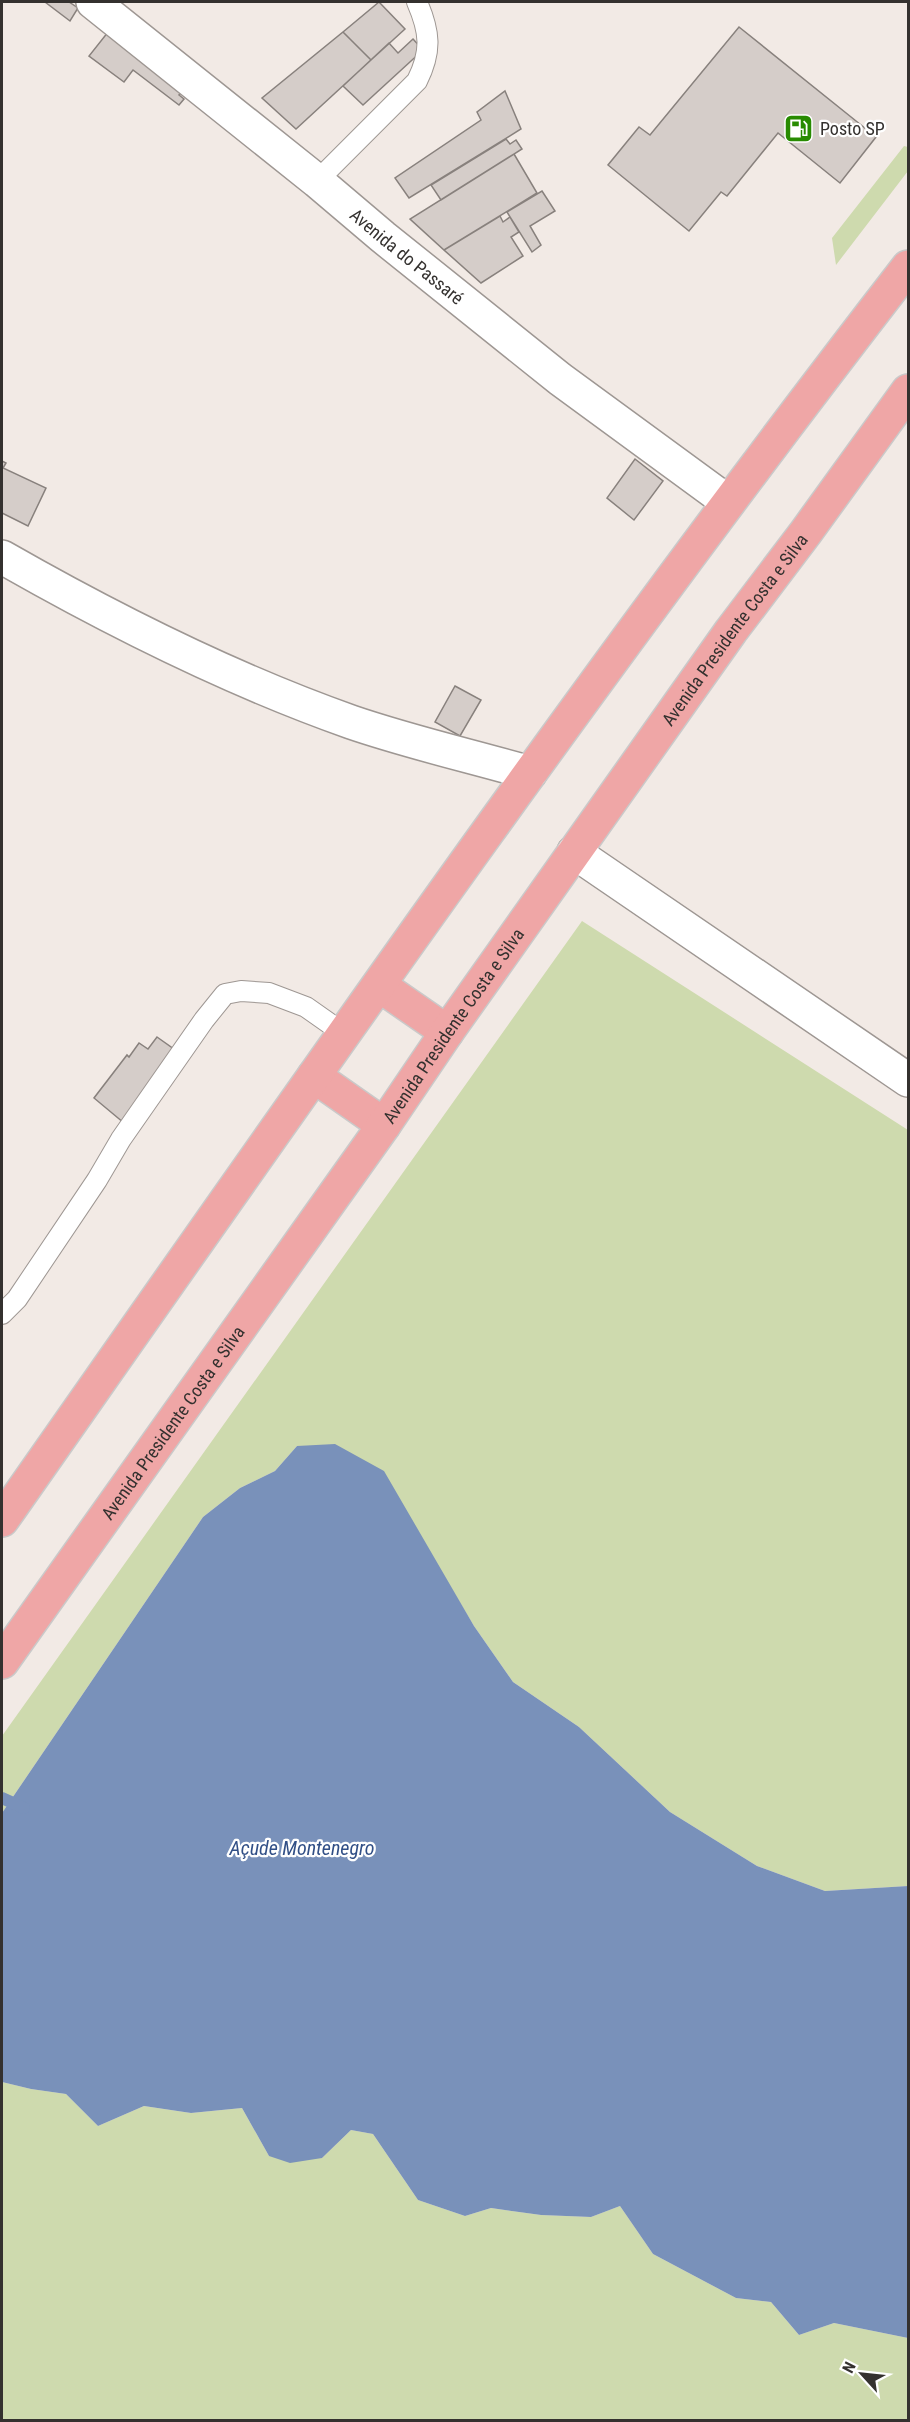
<svg xmlns="http://www.w3.org/2000/svg" width="910" height="2422" viewBox="0 0 910 2422" font-family="'Roboto Condensed',sans-serif">
  <style>
    .green { fill: #cedaae }
    .water { fill: #7991ba }
    .lines { fill: none; stroke-linecap: round; stroke-linejoin: round }
    .stream { stroke: #7991ba; stroke-width: 12 }
    .building { fill: #d5cdc9; stroke: #88817d; stroke-width: 1.5 }
    .service-casing { stroke: #9e9793; stroke-width: 22 }
    .minor-casing { stroke: #9e9793; stroke-width: 36 }
    .primary-casing { stroke: #cac9c9; stroke-width: 36 }
    .service { stroke: #fff; stroke-width: 20 }
    .minor { stroke: #fff; stroke-width: 33 }
    .primary { stroke: #efa6a6; stroke-width: 33 }
    .labels { text-anchor: middle; dominant-baseline: central; stroke-width: 4.5; stroke-linejoin: round; paint-order: stroke }
    .poi-label { font-size: 18px; fill: #34312f; stroke: #fff; text-anchor: start }
    .street-label { font-size: 18px; fill: #34312f; stroke: #fff }
    .water-label { font-size: 20px; font-style: italic; fill: #314f86; stroke: #fff }
  </style>
  <rect width="100%" height="100%" fill="#f2eae5"/>
  <path class="green" d="M904,146L908,147V171L836,265L832,238Z
    M582,921L908,1130V1886L825,1891L757,1866L670,1812L579,1727L513,1682L474,1626L429,1551L297,1446L275,1471L240,1488L203,1517L2,1813V1736Z
    M2,2082L31,2089L66,2094L98,2126L144,2106L191,2113L242,2108L269,2156L322,2158L351,2130L373,2134L418,2200L465,2216L491,2208L541,2215L591,2217L620,2206L653,2254L736,2298L771,2302L799,2335L834,2323L908,2338V2420H2Z"/>
  <path class="water" d="M335,1444L384,1471L474,1626L513,1682L579,1727L670,1812L757,1866L825,1891L908,1886V2338L834,2323L799,2335L771,2302L736,2298L653,2254L620,2206L591,2217L541,2215L491,2208L465,2216L418,2200L373,2134L351,2130L322,2158L290,2163L269,2156L242,2108L191,2113L144,2106L98,2126L66,2094L31,2089L2,2082V1813L203,1517L240,1488L275,1471L297,1446Z"/>
  <g class="lines">
    <path class="stream" d="M2,1798L24,1808"/>
  </g>
  <path class="building" d="M45,2H69L78,8L70,21Z
    M379,2L405,29L371,60L343,32Z
    M112,27L186,87L179,95L184,99L179,105L133,70L124,82L89,56Z
    M739,27L876,137L840,183L778,133L727,196L721,192L689,231L608,165L639,127L650,135Z
    M343,32L371,60L296,129L262,98Z
    M413,39L423,50L363,105L343,86L389,43L398,53Z
    M505,91L521,129L409,198L395,178L481,120L477,112Z
    M506,139L510,144L516,140L522,149L441,200L431,185Z
    M514,154L537,193L444,250L410,219Z
    M542,191L555,211L530,226L541,245L532,252L507,212Z
    M500,216L503,222L510,217L519,232L511,237L523,256L481,283L444,250Z
    M635,459L663,481L634,520L607,498Z
    M2,461L6,463L3,468L46,488L28,526L2,513Z
    M455,686L481,700L460,736L435,722Z
    M157,1037L178,1052L124,1123L94,1098L127,1055L129,1057L139,1043L148,1049Z"/>
  <g class="lines">
    <defs>
      <path id="service" d="M317,181L417,81C432,51 430,32 417,2
        M2,1314L17,1299L97,1180L121,1139L204,1020L225,994L241,991L269,993L306,1007L343,1033"/>
      <g id="minor">
        <path id="s1" d="M93,2L317,181L383,237L560,379L728,502"/>
        <path d="M2,557C114,621 229,679 351,722C409,742 471,756 530,773"/>
        <path d="M574,852L908,1080"/>
      </g>
      <g id="primary">
        <path d="M379,985L447,1032"/>
        <path d="M314,1076L384,1125"/>
        <path d="M2,1520C298,1098 592,674 908,267"/>
        <path id="s2" d="M2,1662L384,1125L447,1032L731,631L806,532L908,391"/>
      </g>
    </defs>
    <use href="#service" class="service-casing"/>
    <use href="#minor" class="minor-casing"/>
    <use href="#primary" class="primary-casing"/>
    <use href="#service" class="service"/>
    <use href="#minor" class="minor"/>
    <use href="#primary" class="primary"/>
  </g>
  <defs>
    <symbol id="fuel-square" viewBox="-11 -11 22 22"><rect x="-9" y="-9" width="18" height="18" rx="4" fill="#288b01" stroke="#fff"/><path d="M-5.5-6h7V0h2V4h1.3V-2.5L3-4.5l.8-.8L6-3V5H2.5V1h-1V6h-7ZM-4.2-4.7v3.2H.2V-4.7Z" fill="#fff"/></symbol>
  </defs>
  <g fill-rule="evenodd">
    <use href="#fuel-square" x="782" y="112" width="33" height="33"/>
  </g>
  <g class="labels">
    <g class="poi-label">
      <text x="820" y="128">Posto SP</text>
    </g>
    <g class="street-label">
      <text stroke="none"><textPath href="#s1" startOffset="404">Avenida do Passaré</textPath></text>
      <text stroke="none"><textPath href="#s2" startOffset="1266">Avenida Presidente Costa e Silva</textPath></text>
      <text stroke="none"><textPath href="#s2" startOffset="780">Avenida Presidente Costa e Silva</textPath></text>
      <text stroke="none"><textPath href="#s2" startOffset="294">Avenida Presidente Costa e Silva</textPath></text>
    </g>
    <g class="water-label">
      <text x="302" y="1848">Açude Montenegro</text>
    </g>
  </g>
  <rect width="910" height="2422" fill="none" stroke="#34312f" stroke-width="6"/>
  <g transform="translate(862 2374) rotate(297)" stroke="#ffffff" stroke-width="4.5" paint-order="stroke">
  <path d="M0-4.5L10 22L0 15L-10 22Z" fill="#34312f"/>
  <text y="-9" font-size="16" font-weight="bold" text-anchor="middle" fill="#34312f">N</text>
  </g>
</svg>
